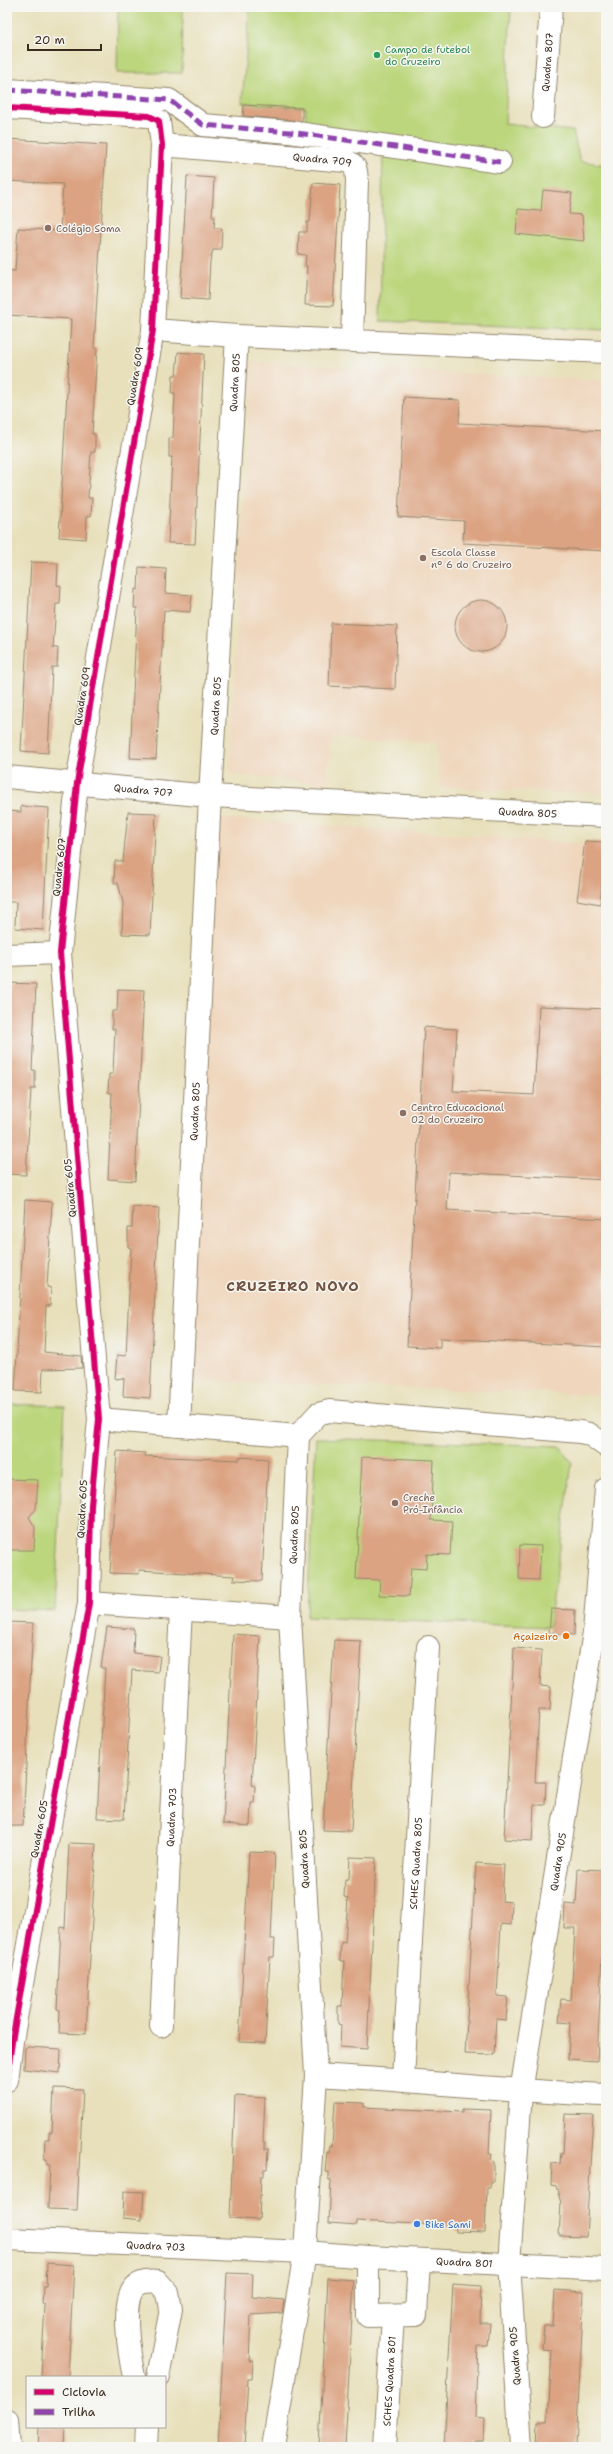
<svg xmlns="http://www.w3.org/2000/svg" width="613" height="2454" viewBox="0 0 613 2454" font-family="'Shantell Sans',sans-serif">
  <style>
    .built { fill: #efd6bc }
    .green { fill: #bbd67c; stroke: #7b804d }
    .building { fill: #dba382 }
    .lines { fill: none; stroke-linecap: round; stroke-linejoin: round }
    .minor-casing { stroke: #92856c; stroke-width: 24 }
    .minor { stroke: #fff; stroke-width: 22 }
    .quiet { stroke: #8e44ad; stroke-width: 5; stroke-dasharray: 10 5; stroke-linecap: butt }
    .cycleway-casing { stroke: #f6f6f2; stroke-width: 8 }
    .cycleway { stroke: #d6006c; stroke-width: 6 }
    .leisure-dot { fill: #2e9e5b; stroke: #f6f6f2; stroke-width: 1.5 }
    .education-dot { fill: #8d6e63; stroke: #f6f6f2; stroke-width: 1.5 }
    .food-dot { fill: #e8710a; stroke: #f6f6f2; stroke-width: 1.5 }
    .shop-dot { fill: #3f7fe0; stroke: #f6f6f2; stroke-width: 1.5 }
    .labels { text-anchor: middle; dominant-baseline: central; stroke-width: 3; stroke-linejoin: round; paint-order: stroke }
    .leisure-label { font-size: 10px; fill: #27864d; stroke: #f6f6f2; text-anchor: start }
    .street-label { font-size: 10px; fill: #3b2a1e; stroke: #f6f6f2 }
    .education-label { font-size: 10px; fill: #785e54; stroke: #f6f6f2; text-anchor: start }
    .food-label { font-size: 10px; fill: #c56008; stroke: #f6f6f2; text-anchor: end }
    .shop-label { font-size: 10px; fill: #366cbe; stroke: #f6f6f2; text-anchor: start }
    .district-label { font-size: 14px; font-weight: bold; letter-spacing: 1px; fill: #735441; stroke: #f6f6f2 }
  </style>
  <rect width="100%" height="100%" fill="#f6f6f2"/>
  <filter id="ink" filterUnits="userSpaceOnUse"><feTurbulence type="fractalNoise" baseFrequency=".025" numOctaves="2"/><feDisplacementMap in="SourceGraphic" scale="8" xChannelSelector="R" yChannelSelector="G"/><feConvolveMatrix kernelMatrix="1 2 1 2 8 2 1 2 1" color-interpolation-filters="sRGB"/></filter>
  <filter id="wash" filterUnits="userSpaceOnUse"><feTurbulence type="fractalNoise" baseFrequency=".012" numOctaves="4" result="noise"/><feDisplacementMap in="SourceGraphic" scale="16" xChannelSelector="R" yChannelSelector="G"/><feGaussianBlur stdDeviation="0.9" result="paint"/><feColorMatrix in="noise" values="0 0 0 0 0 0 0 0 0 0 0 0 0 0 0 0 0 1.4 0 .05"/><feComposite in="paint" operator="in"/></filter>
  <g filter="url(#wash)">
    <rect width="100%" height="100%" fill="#e8e0bb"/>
    <path class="built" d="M7,138L93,142L84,320L7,315Z
      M250,362L606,381V794L440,787L436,742L331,735L327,784L230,774Z
      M215,818L606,845V1395L186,1380Z"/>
    <path class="green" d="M118,7H183L182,73H117Z
      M250,7H511L505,124L573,131L580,161L606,165V330L380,321L383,151L303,135L306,108L242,103Z
      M7,1404L65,1406L55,1611L7,1609Z
      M316,1438L560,1446L572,1463L549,1627L307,1617Z"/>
    <g id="blocks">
      <path class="building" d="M244,105L302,108V121L243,116Z
        M7,139L106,145L94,348H97L92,434H95V452H91L88,498H92L91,516H87L86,539L59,537L71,319L7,315V270L15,271L18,228L60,231L63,184L7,181Z
        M187,176L214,178L212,217H215L214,228H222L221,250H213L210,261L208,300L180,298Z
        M313,183L340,185L333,306L305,305L307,266H305L306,255L298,254L299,232H307V222H310Z
        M543,190L572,193L569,214L582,215L584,241L516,234L518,209L541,211Z
        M178,352L204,354L195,544L168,543L172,457H169V438H173L175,393H172L173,375H176Z
        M404,397L460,400L459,423L606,431V551L463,543L464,521L398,517Z
        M31,562L58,563L57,585L61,586L60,604H56L53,648H58L57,667H52L48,753L21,751Z
        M139,567L166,569L165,593L192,595L190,612L164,610L156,759L130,758L137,608H134L135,589L138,590Z
        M455 626a26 26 0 1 1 52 0a26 26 0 1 1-52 0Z
        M331,623L397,626L395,689L329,686Z
        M21,806L49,808L43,930L15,928L16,902H7V811L21,812Z
        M128,812L156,813L150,935L122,934L123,902L118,883H114L115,861H123Z
        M585,841L606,842L600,904L577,900Z
        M9,983L36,984L32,1070H35V1089H31L26,1175L7,1174Z
        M118,989L144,990L135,1181L108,1179L112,1093L108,1092L109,1074H113L115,1029H112V1011H117Z
        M539,1006L606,1009V1180L449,1172L447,1210L606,1219V1347L440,1338V1348L407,1346L424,1027L457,1029L453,1091L534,1095Z
        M25,1200L52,1202L47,1287L51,1288L50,1306H46L44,1352L81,1356L82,1368L43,1369L42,1392L15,1391Z
        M133,1206L159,1208L150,1398L123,1396L124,1378L115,1379L117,1355L126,1356L131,1248L128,1247V1228H132Z
        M117,1451L145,1453V1456L239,1460V1457L268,1459L262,1581L233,1580L234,1576L139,1570V1574L110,1573Z
        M362,1457L434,1460L431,1520L452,1521L450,1555L427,1554L426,1569L411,1568L409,1596L379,1595L380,1580L356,1579Z
        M7,1479L38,1480L36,1509L29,1517L35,1527L34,1550H7L9,1522L7,1519Z
        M520,1545L541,1546L539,1580L519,1579Z
        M551,1609L575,1610L574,1635L549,1633Z
        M7,1622L33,1623L23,1826H7Z
        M107,1627L134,1629L133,1653L160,1656L158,1672L132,1670L124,1819L97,1818L105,1668H101Z
        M233,1634L260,1636L252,1785L255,1786L254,1803H251L250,1826L223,1824Z
        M334,1640L361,1641L351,1831L323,1830Z
        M514,1648L542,1650L540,1686L551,1687L550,1710H539L535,1782H546L545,1805H534L532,1841L504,1839Z
        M69,1843L96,1844L86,2034L59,2033L60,2010L57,2009L61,1927L65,1928Z
        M249,1852L275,1853L271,1939H275L274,1957H270L265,2043L239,2042Z
        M350,1857L376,1858L367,2049L340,2047L341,2025L338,2024V2006H342L344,1961H340L341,1942L345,1943L348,1898L344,1897L345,1879H349Z
        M476,1863L504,1865L502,1901L512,1902L511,1925L501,1924L497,1996L508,1997L506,2020L496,2019L494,2055L465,2054Z
        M578,1869L606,1870L597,2061L568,2059L570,2023L559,2022L561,1999L571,2000L575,1928H564L565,1904L576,1905Z
        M28,2047L61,2049L60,2073L24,2069L25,2048Z
        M54,2088L83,2089L77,2210L48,2209L50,2165H47V2159H44L45,2139H49V2132H52Z
        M235,2096L265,2098L263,2142H265V2149H268L267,2169H264V2176H261L259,2220L230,2218Z
        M335,2102L364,2103V2107L462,2112V2109L491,2110L489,2154H492L491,2160L494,2162V2182L491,2181L490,2188H487L485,2232L456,2231V2226L357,2221V2225L329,2223L331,2180L328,2179V2172H325L327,2152L329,2153L330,2145L332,2146Z
        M565,2114L593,2115L586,2237L559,2236L561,2203L556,2186L551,2185L552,2163L560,2164L561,2152L563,2153Z
        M124,2191L144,2192L142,2220L123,2218Z
        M47,2263L74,2265L68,2377H41L45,2305L42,2304L43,2286H46Z
        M227,2273L253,2274L252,2297L284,2300L282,2313L251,2315L249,2361H253L252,2379H248L244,2447H218Z
        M328,2278L354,2280L345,2447L319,2446Z
        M453,2284L481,2286L480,2323H490L488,2346H478L476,2390L475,2417L485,2418L484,2441H473V2447H444Z
        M555,2290L584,2292L576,2447H547V2445L537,2444L538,2421H548L552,2350L542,2349L544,2326H553Z
        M39,2427H65L64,2447H38Z"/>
    </g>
  </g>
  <g filter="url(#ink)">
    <use href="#blocks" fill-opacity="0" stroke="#92856c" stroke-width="1"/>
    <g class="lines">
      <defs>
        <g id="minor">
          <path d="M7,90L169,100L203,125L290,132L500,162"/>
          <path d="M7,108L149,116L159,121L162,145L153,330L77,783L60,953L99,1419L91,1505L89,1603L12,2041L7,2080"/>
          <path id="s1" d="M543,117L551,7"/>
          <path id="s2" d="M162,145L346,161C357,165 356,170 357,181L352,340"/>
          <path d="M153,330L237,336L606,352"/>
          <path id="s3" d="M7,777L210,796L606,816"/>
          <path d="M7,955L60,953"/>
          <path d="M99,1419L298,1436"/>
          <path id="s4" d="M179,1426L210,796L237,336"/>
          <path d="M89,1603L290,1617"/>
          <path id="s5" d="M161,2026L181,1609"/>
          <path d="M316,2075C413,2080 509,2091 606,2095"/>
          <path id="s6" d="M403,2079L428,1647"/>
          <path id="s7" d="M7,2239L305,2252L368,2257L606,2269"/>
          <path d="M368,2257V2316L416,2315L419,2260"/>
          <path d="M134,2377C130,2358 120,2302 135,2287C141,2281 150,2281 158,2282L168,2293L171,2309L158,2377"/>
          <path d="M7,2420L9,2447"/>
          <path d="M146,2447L147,2427"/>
          <path id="s8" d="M273,2447L305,2252L316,2075L290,1617L298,1436L318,1414L329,1411L580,1432L589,1434L606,1446"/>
          <path id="s9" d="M385,2447L393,2316"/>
          <path id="s10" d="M521,2447L509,2264L521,2092L594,1632L606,1489"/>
        </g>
      </defs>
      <use href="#minor" class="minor-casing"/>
      <use href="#minor" class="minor"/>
      <path class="quiet" d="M7,90L169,100L203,125L290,132L500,162"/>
      <defs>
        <path id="cycleway" d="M7,108L149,116L159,121L162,145L153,330L77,783L60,953L99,1419L91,1505L89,1603L12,2041L7,2080"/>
      </defs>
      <use href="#cycleway" class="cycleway-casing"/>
      <use href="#cycleway" class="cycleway"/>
    </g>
  </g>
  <circle class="leisure-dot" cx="377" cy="55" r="4"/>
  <g class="education-dot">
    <circle cx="48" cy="228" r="4"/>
    <circle cx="423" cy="558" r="4"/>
    <circle cx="403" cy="1113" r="4"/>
    <circle cx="395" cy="1503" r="4"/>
  </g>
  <circle class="food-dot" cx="566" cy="1636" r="4"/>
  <circle class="shop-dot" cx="417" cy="2224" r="4"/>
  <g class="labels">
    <g class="leisure-label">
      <text x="385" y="49">Campo de futebol<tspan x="385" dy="12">do Cruzeiro</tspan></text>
    </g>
    <g class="street-label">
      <text stroke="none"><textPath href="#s1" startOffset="55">Quadra 807</textPath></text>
      <text stroke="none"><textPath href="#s2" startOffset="161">Quadra 709</textPath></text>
      <text transform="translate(135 376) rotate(-81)">Quadra 609</text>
      <text stroke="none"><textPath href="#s4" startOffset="1045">Quadra 805</textPath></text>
      <text transform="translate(82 696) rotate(-81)">Quadra 609</text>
      <text stroke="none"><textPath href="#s4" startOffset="721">Quadra 805</textPath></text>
      <text stroke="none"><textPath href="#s3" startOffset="137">Quadra 707</textPath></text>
      <text stroke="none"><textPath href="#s3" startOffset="522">Quadra 805</textPath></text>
      <text transform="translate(59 867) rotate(-84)">Quadra 607</text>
      <text stroke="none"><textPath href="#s4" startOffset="315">Quadra 805</textPath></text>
      <text transform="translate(70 1188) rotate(-95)">Quadra 605</text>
      <text transform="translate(82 1509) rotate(-87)">Quadra 605</text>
      <text stroke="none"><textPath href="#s8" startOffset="916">Quadra 805</textPath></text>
      <text stroke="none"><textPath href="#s5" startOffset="209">Quadra 703</textPath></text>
      <text transform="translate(39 1829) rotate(-80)">Quadra 605</text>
      <text transform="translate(304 1859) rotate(-93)">Quadra 805</text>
      <text stroke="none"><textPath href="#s10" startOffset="589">Quadra 905</textPath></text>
      <text stroke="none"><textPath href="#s6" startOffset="216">SCHES Quadra 805</textPath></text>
      <text stroke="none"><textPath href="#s7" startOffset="149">Quadra 703</textPath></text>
      <text stroke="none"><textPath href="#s7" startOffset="458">Quadra 801</textPath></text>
      <text transform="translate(515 2356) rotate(-94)">Quadra 905</text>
      <text stroke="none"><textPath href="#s9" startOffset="66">SCHES Quadra 801</textPath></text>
    </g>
    <g class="education-label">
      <text x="56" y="228">Colégio Soma</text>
      <text x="431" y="552">Escola Classe<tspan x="431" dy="12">nº 6 do Cruzeiro</tspan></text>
      <text x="411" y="1107">Centro Educacional<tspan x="411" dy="12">02 do Cruzeiro</tspan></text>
      <text x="403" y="1497">Creche<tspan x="403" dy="12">Pró-Infância</tspan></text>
    </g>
    <g class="food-label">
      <text x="558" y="1636">Açaizeiro</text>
    </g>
    <g class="shop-label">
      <text x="425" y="2224">Bike Sami</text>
    </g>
    <g class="district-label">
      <text x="293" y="1286">CRUZEIRO NOVO</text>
    </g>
  </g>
  <rect width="613" height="2454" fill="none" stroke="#f6f6f2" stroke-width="24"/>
  <rect x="26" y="2376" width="140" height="52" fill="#f6f6f2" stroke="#aba49d"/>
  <rect x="34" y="2389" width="20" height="6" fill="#d6006c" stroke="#aba49d"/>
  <text x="62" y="2396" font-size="12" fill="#3b2a1e">Ciclovia</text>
  <rect x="34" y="2409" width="20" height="6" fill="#8e44ad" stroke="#aba49d"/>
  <text x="62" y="2416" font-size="12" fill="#3b2a1e">Trilha</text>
  <path d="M28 44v6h73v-6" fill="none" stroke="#3b2a1e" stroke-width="2"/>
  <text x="34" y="44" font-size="12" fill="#3b2a1e" stroke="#f6f6f2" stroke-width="3" paint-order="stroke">20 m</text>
</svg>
